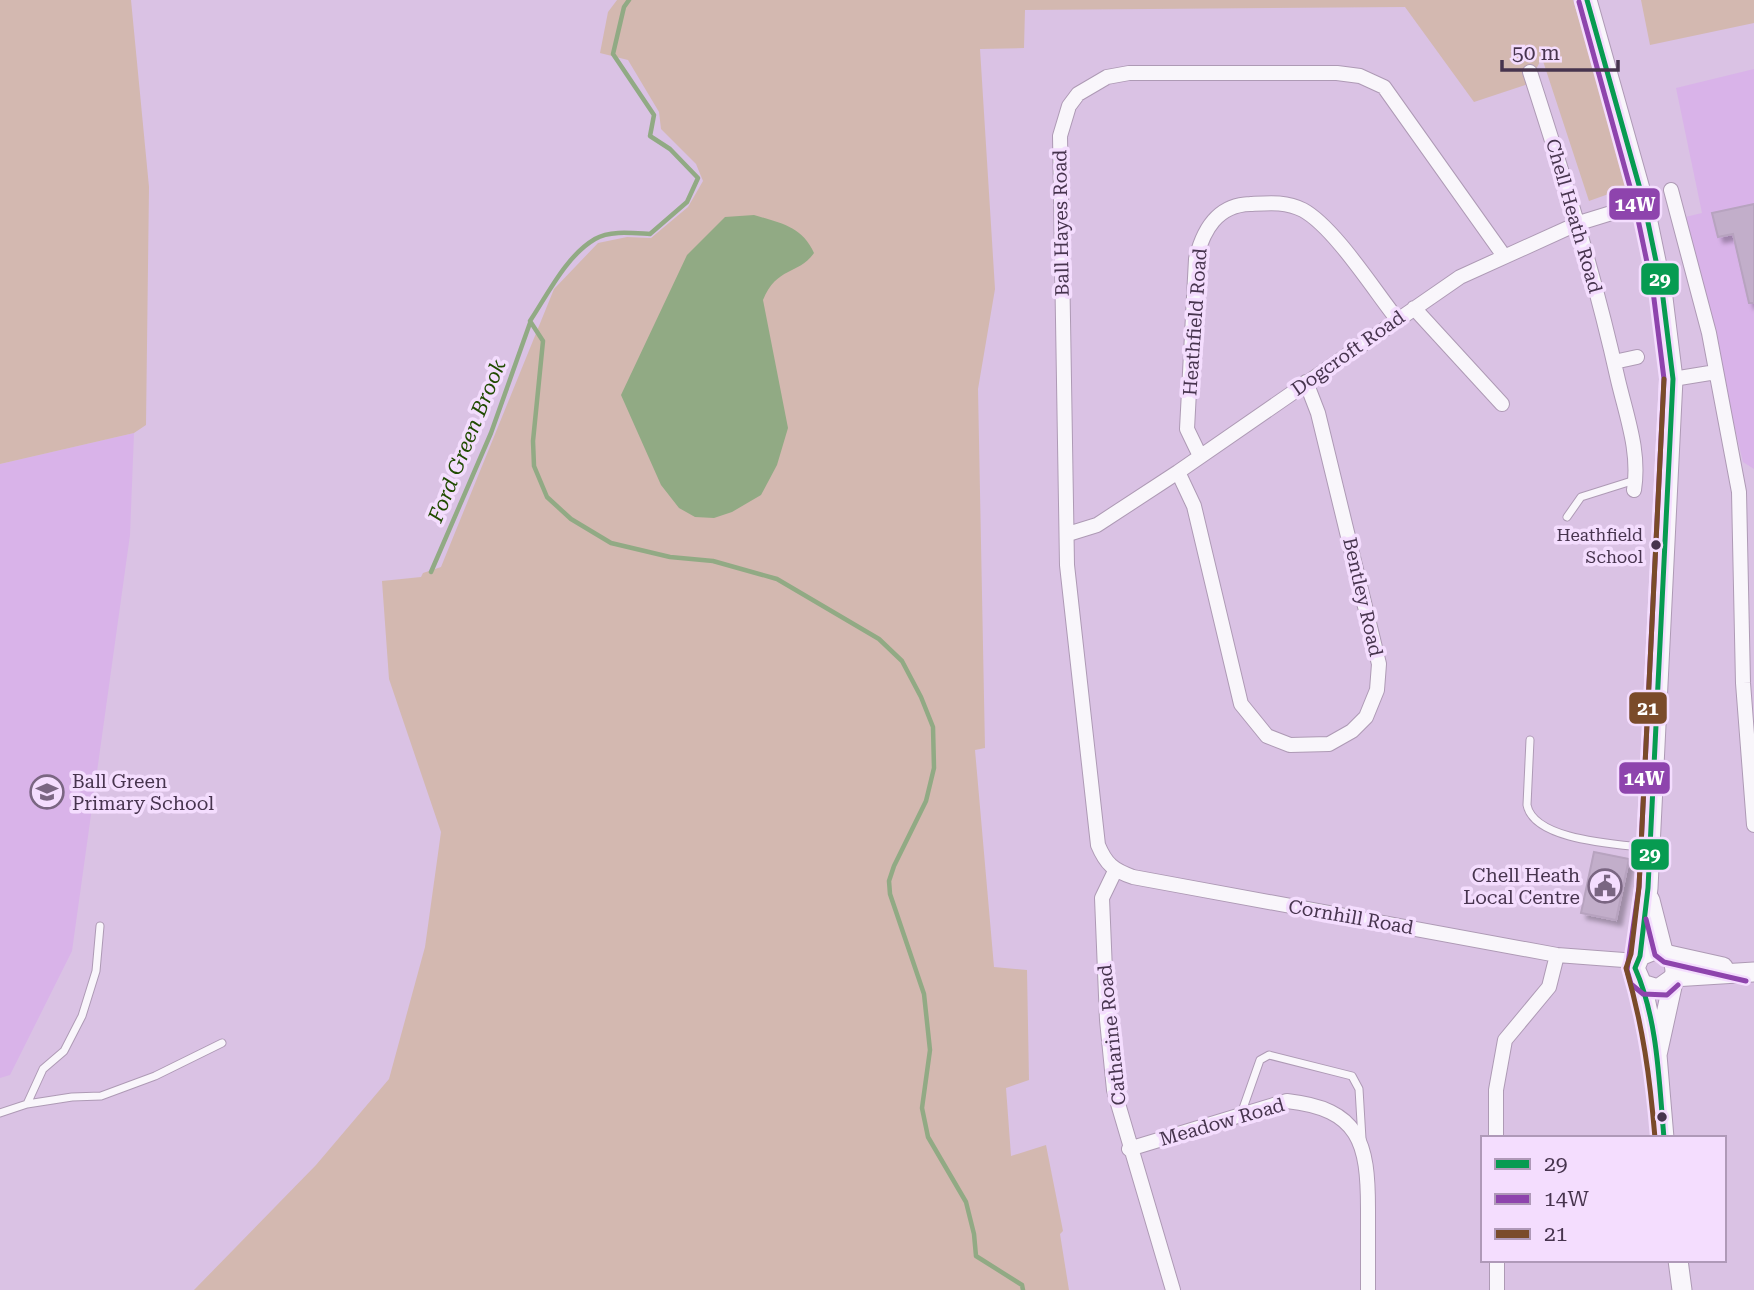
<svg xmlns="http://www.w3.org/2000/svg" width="1754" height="1290" viewBox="0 0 1754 1290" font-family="'Roboto Serif',serif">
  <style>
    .built { fill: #d9b3e9 }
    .green { fill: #d3b8b0 }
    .water { fill: #91aa84 }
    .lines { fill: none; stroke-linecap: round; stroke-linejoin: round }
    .stream { stroke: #91aa84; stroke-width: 4.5 }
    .building { fill: #c2aeca; stroke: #b7a3bf; stroke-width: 2; filter: url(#shadow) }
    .lane-casing { stroke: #ae9ab5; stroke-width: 9 }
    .street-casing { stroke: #ae9ab5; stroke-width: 16 }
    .secondary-casing { stroke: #ae9ab5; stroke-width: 21 }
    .lane { stroke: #f9f6fb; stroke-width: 7 }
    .street { stroke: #f9f6fb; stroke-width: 14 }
    .secondary { stroke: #f9f6fb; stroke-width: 19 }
    .bus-1-casing { stroke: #f4ddfe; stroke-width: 10 }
    .bus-2-casing { stroke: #f4ddfe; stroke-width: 10 }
    .bus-3-casing { stroke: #f4ddfe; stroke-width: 10 }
    .bus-1 { stroke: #079b51; stroke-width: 5 }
    .bus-2 { stroke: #8e44ad; stroke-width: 5 }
    .bus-3 { stroke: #7a4b2a; stroke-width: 5 }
    .bus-dot { fill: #47344e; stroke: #f4ddfe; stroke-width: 2.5 }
    .labels { text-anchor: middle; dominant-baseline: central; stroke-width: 7; stroke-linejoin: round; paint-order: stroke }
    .bus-label { font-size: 17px; fill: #47344e; stroke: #f4ddfe; text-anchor: end }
    .street-label { font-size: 19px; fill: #47344e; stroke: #f4ddfe }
    .poi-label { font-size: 19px; fill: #47344e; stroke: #f4ddfe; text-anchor: start }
    .water-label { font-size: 21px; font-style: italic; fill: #204b00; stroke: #f4ddfe }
    .line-badge { stroke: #f4ddfe; stroke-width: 2.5 }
    .badge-label { font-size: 19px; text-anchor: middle; font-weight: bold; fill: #fff }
  </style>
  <defs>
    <filter id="shadow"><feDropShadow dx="5.5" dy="5.5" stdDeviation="2" flood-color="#0004"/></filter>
  </defs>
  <rect width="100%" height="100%" fill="#dac2e4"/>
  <path class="built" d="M1754,69V469L1743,462L1685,217L1702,213L1676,88Z
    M134,433L130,535L72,951L10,1075L0,1078V464Z"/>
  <path class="green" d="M0,0H131L149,187L146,425L134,433L0,464Z
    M617,0H1573L1631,186L1589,201L1542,58L1528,84L1474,102L1405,7L1025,10L1024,48L980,49L995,289L978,389L985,748L975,750L994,967L1027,970L1029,1080L1006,1088L1011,1156L1046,1145L1063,1231L1060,1234L1069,1290H194L316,1165L389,1079L425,947L441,832L389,679L382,581L421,577L423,573L441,567L554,289L598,243L627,237L651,238L688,207L703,181L696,164L661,129L659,112L628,60L600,53L608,12Z
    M1641,0H1754V23L1650,45Z"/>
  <path class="water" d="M754,215C780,223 802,226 814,253C799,275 777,266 763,300L788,428L777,465L761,495L732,512L714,518L695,517L679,508L661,485L621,395L687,255L725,217Z"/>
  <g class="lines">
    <path class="stream" d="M629,0L624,7L613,54L654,115L650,136L670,149L698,178L687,202L650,234C633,233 610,230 595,239C566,256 548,294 530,321L543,341L533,441L534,466L547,497L571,519L611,543L670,557L713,561L777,579L879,639L902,661L921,697L933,727L934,768L926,801L894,866L889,881L890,894L924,994L930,1050L922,1108L928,1137L966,1202L974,1234L976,1256L1022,1285L1023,1290
      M431,572L491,433L530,323"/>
  </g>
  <path class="building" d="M1754,204V303H1749L1733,234L1718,237L1712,213Z
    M1594,852L1629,859L1616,920L1581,913Z"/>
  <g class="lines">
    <defs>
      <path id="lane" d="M1567,517L1581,497L1635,480
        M1530,740L1527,805C1534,841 1618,844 1649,848
        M27,1104L72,1097L101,1096L155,1076L222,1043
        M0,1113L27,1104L43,1069L64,1051L82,1016L96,971L100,926
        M1241,1114L1260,1060L1269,1055L1352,1076L1359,1089L1362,1139"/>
      <path id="street" d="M1530,72C1563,174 1595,276 1618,380C1627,418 1640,452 1634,490
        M1671,190L1709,333L1739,492L1743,683L1754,825
        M1504,256L1384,87L1360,76L1337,73H1129L1107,77L1078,94L1069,106L1060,136L1067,565L1098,845C1106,864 1113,870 1133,877L1557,955L1637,961
        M1414,308L1502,404
        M1614,362L1637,357
        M1673,379L1716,372
        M1200,456L1187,429L1196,259C1203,230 1217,205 1250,204C1268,203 1286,201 1303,210C1334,227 1374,290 1397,319
        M1178,472L1194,506L1241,704L1267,736L1290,745L1329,744L1352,731L1366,717L1377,690L1379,664L1318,413L1306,382
        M1068,534L1097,525L1178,472L1460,277L1579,223L1644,203
        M1115,871L1102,898L1107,1020L1114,1090L1173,1290
        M1496,1138V1090L1505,1040L1549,987L1557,955
        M1129,1149L1287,1101C1360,1109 1368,1143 1368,1209C1368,1236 1368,1263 1368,1290
        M1497,1260V1290"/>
      <path id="secondary" d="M1587,0L1644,203L1662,290L1673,379L1648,888L1640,956
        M1650,900L1663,951
        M1669,955L1723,967
        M1673,977L1754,972
        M1642,984L1657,1055L1664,1138
        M1657,1055L1675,973C1675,960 1670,953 1657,949L1640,956L1635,968L1642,984L1658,989L1672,979
        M1678,1260L1682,1290"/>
    </defs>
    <use href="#lane" class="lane-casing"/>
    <use href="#street" class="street-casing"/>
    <use href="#secondary" class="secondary-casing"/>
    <use href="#lane" class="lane"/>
    <use href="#street" class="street"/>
    <use href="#secondary" class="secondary"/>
    <defs>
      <path id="bus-1" d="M1587,0L1644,203L1662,290L1673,379L1648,888L1640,956L1635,968C1658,1020 1659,1082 1664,1138"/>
      <path id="bus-2" d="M1579,2L1635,205L1653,291L1664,379L1639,887L1627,970L1631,984L1643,994L1667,995L1678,985
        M1646,919L1655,955L1664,962L1746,981"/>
      <path id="bus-3" d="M1655,1138C1650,1078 1643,1026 1626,968L1631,954L1639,887L1664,379"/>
    </defs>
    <use href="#bus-1" class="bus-1-casing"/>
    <use href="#bus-2" class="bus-2-casing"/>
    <use href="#bus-3" class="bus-3-casing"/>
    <use href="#bus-1" class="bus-1"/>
    <use href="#bus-2" class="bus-2"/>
    <use href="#bus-3" class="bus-3"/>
  </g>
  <defs>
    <symbol id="school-ring" viewBox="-11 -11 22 22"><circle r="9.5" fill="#f4ddfe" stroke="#7a6682" stroke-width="1.5"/><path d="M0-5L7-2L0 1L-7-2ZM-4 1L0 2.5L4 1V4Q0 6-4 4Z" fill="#7a6682"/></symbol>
    <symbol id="civic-ring" viewBox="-11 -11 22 22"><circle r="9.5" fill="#f4ddfe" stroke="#7a6682" stroke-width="1.5"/><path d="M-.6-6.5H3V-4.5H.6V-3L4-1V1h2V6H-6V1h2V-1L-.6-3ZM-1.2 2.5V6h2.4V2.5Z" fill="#7a6682"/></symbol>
  </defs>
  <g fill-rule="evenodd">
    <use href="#school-ring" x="28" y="773" width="38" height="38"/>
    <use href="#civic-ring" x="1586" y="867" width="38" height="38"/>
  </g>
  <g class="bus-dot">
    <circle cx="1656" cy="545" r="6"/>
    <circle cx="1662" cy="1117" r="6"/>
  </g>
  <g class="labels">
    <g class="bus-label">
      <text x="1643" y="535">Heathfield<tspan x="1643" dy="22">School</tspan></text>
    </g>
    <g class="street-label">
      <text transform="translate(1574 216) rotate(74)">Chell Heath Road</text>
      <text transform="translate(1061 223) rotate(-91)">Ball Hayes Road</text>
      <text transform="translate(1195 322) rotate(-86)">Heathfield Road</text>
      <text transform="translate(1348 353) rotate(-35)">Dogcroft Road</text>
      <text transform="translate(1363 597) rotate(77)">Bentley Road</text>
      <text transform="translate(1351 917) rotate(10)">Cornhill Road</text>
      <text transform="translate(1112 1035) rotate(-96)">Catharine Road</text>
      <text transform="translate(1222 1122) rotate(-16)">Meadow Road</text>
    </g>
    <g class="poi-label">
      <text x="72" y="781">Ball Green<tspan x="72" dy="22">Primary School</tspan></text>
      <text x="1580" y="875" text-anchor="end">Chell Heath<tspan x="1580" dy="22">Local Centre</tspan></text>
    </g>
    <g class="water-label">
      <text transform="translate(467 441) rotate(-68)">Ford Green Brook</text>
    </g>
  </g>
  <g class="line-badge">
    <rect x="1608" y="187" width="53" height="34" rx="7" fill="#8e44ad"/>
    <rect x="1640" y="262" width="40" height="34" rx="7" fill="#079b51"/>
    <rect x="1628" y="691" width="40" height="34" rx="7" fill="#7a4b2a"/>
    <rect x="1618" y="761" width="53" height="34" rx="7" fill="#8e44ad"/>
    <rect x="1630" y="838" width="40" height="33" rx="7" fill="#079b51"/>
  </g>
  <g class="badge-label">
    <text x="1635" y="211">14W</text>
    <text x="1660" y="286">29</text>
    <text x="1648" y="715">21</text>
    <text x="1644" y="785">14W</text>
    <text x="1650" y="861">29</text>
  </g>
  <rect x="1481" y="1136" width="245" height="126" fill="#f4ddfe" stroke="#af99b8" stroke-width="2"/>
  <rect x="1495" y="1159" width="35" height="10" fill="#079b51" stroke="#af99b8" stroke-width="2"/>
  <text x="1544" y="1171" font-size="21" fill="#47344e">29</text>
  <rect x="1495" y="1194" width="35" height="10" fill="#8e44ad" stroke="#af99b8" stroke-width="2"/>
  <text x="1544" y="1206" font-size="21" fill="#47344e">14W</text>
  <rect x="1495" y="1229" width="35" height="10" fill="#7a4b2a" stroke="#af99b8" stroke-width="2"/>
  <text x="1544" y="1241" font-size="21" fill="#47344e">21</text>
  <path d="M1502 60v10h116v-10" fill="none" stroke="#47344e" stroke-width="3.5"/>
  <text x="1512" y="60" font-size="21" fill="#47344e" stroke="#f4ddfe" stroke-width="5" paint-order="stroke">50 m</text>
</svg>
